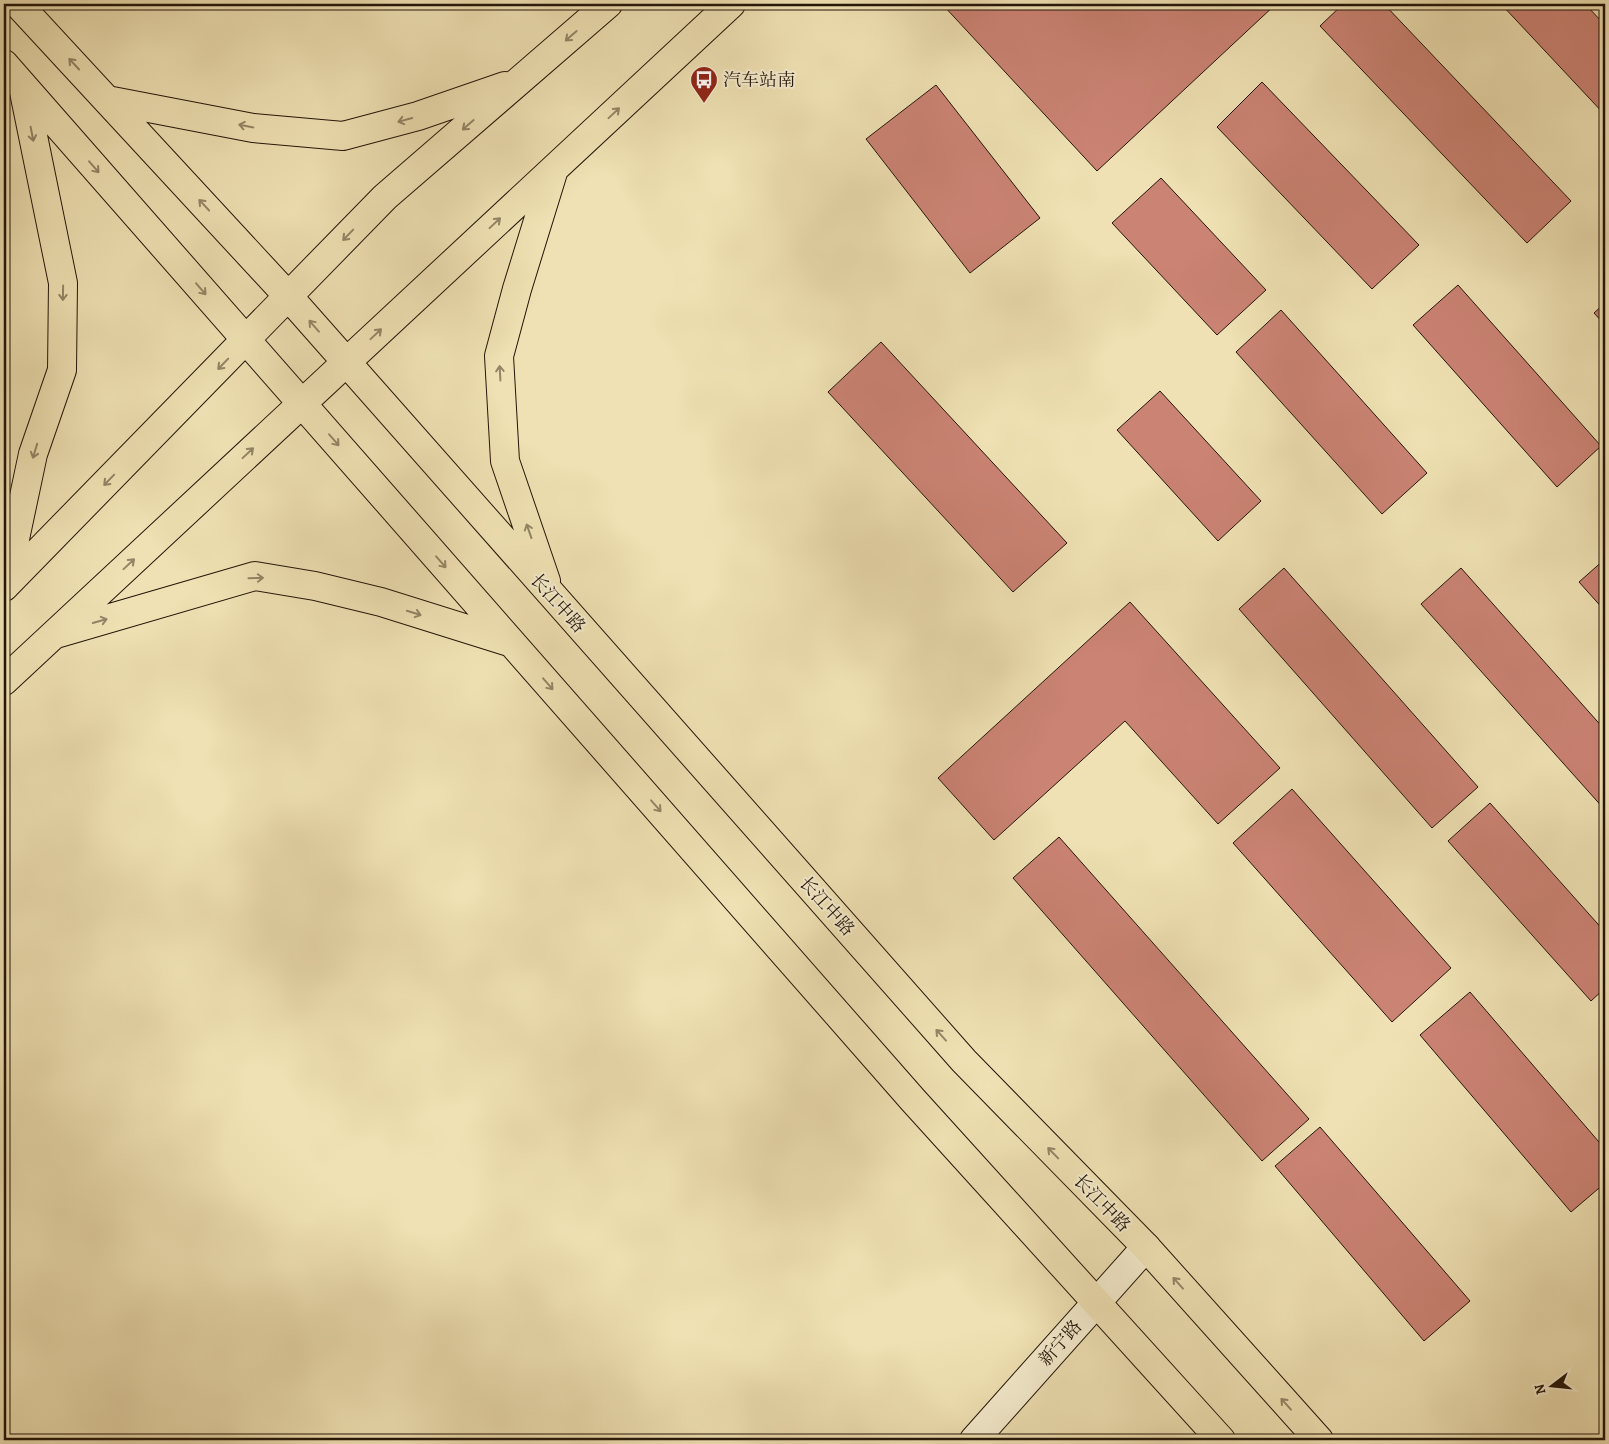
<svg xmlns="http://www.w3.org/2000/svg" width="1609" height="1444" viewBox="0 0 1609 1444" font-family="Alegreya,'Noto Serif SC',serif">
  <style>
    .building { fill: #cb8374; stroke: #221509 }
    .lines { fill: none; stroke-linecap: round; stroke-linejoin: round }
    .secondary-casing { stroke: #221509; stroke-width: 30 }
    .primary-casing { stroke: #221509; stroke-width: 30 }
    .secondary { stroke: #f5ecce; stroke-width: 28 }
    .primary { stroke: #efe1b3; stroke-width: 28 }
    .oneway { stroke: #938566 }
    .labels { text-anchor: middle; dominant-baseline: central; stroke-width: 4; stroke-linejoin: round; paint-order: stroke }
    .poi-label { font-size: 18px; fill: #221509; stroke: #f5ecce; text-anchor: start }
    .street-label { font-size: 18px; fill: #221509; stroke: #f5ecce }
  </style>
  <rect width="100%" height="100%" fill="#efe1b3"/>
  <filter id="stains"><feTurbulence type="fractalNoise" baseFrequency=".004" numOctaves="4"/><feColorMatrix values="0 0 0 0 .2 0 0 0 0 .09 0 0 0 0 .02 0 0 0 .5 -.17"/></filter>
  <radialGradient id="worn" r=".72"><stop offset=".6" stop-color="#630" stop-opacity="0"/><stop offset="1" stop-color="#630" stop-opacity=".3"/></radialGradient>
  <path class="building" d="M942,4H1276L1097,171Z
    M1343,4H1384L1571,201L1527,243L1320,26Z
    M1501,4H1585L1605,25V115Z
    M1262,82L1419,245L1372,289L1217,127Z
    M936,85L1040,218L970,273L866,139Z
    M1161,178L1266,290L1217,335L1112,223Z
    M1458,285L1601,446L1557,487L1413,325Z
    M1605,303V325L1594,313Z
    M1281,310L1427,473L1382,514L1236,352Z
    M881,342L1067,543L1013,592L828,392Z
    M1160,391L1261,501L1218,541L1117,430Z
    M1605,559V611L1579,582Z
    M1284,568L1478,787L1432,828L1239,609Z
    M1461,568L1605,730V810L1421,604Z
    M1130,602L1280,768L1218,824L1125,721L994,840L938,778Z
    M1292,789L1451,968L1392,1022L1233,843Z
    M1490,803L1605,932V988L1591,1001L1448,841Z
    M1059,837L1309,1119L1262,1161L1013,878Z
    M1470,992L1605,1149V1183L1571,1212L1420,1035Z
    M1320,1127L1470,1301L1424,1341L1275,1166Z"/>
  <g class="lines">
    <defs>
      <path id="secondary" d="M974,1440L1146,1247"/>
      <path id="primary" d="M18,4L288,296L964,1061L1146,1247L1319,1440
        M4,64L913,1100L1221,1440
        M107,100L253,128L343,136L418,116L505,86
        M546,581L505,461L499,356L517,289L554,169
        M5,586L33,454L62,370L63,283L23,87
        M4,587L385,197L608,4
        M59,633L255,576L315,586L381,602L512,643
        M4,681L731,4"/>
    </defs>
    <use href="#secondary" class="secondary-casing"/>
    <use href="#primary" class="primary-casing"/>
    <use href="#secondary" class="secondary"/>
    <use href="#primary" class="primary"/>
  </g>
  <defs><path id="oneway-shaft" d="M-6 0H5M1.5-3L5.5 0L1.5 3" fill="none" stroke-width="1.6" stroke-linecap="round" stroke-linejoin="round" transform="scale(1.25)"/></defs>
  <g class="oneway">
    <use href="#oneway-shaft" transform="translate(571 36) rotate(139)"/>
    <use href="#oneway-shaft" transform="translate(74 64) rotate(-133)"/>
    <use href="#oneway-shaft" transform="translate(614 113) rotate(-43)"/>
    <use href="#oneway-shaft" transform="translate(405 120) rotate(165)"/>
    <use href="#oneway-shaft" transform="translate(468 125) rotate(139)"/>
    <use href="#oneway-shaft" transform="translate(246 126) rotate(-169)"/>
    <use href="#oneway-shaft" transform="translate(32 134) rotate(79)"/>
    <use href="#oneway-shaft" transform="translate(94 167) rotate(49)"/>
    <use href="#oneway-shaft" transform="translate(204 205) rotate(-133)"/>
    <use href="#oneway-shaft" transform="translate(495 223) rotate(-43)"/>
    <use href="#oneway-shaft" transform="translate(348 235) rotate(134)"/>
    <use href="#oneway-shaft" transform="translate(201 289) rotate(49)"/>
    <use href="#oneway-shaft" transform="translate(63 293) rotate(91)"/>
    <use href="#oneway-shaft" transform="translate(314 326) rotate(-131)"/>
    <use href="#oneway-shaft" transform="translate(376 334) rotate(-43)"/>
    <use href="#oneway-shaft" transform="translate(223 364) rotate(134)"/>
    <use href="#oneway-shaft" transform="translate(500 373) rotate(-93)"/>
    <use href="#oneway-shaft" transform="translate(334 440) rotate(49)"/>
    <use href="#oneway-shaft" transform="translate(35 451) rotate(107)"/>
    <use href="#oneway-shaft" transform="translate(248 453) rotate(-43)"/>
    <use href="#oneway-shaft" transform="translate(109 480) rotate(134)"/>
    <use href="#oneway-shaft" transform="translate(529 531) rotate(-109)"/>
    <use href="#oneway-shaft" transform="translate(441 562) rotate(49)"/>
    <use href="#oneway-shaft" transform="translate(129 564) rotate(-43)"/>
    <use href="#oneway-shaft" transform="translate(256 578) rotate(-1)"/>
    <use href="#oneway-shaft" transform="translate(414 613) rotate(17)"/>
    <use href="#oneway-shaft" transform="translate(100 621) rotate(-16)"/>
    <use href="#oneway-shaft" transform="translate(548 684) rotate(49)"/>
    <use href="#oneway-shaft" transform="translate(656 806) rotate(49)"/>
    <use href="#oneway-shaft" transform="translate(941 1035) rotate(-132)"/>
    <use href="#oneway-shaft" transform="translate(1053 1153) rotate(-134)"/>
    <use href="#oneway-shaft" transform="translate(1178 1283) rotate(-132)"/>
    <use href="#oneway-shaft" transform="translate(1286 1404) rotate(-132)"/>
  </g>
  <defs>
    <symbol id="bus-pin" viewBox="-11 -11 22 30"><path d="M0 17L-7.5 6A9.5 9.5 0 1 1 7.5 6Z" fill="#8f2418" stroke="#f5ecce"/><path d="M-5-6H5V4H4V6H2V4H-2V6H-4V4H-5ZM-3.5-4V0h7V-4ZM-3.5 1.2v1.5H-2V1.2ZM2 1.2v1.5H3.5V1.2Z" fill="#fff"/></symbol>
  </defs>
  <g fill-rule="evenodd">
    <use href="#bus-pin" x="688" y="64" width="32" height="43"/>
  </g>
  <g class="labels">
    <g class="poi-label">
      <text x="723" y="80">汽车站南</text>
    </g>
    <g class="street-label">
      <text transform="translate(558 603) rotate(48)">长江中路</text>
      <text transform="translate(827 906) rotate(48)">长江中路</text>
      <text transform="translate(1102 1203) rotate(46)">长江中路</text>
      <text transform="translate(1060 1343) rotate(-48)">新宁路</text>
    </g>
  </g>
  <rect width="1609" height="1444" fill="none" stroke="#efe1b3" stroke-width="20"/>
  <rect x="5" y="5" width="1599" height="1434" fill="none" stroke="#221509" stroke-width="2.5"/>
  <rect x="10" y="10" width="1589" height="1424" fill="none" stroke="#221509"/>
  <g transform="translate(1552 1386) rotate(254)" stroke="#f5ecce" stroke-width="4" paint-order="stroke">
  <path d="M0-4L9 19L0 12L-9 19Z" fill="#221509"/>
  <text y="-8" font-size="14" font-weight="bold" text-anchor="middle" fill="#221509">N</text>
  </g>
  <rect width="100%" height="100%" filter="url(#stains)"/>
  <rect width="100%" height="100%" fill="url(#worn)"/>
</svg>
